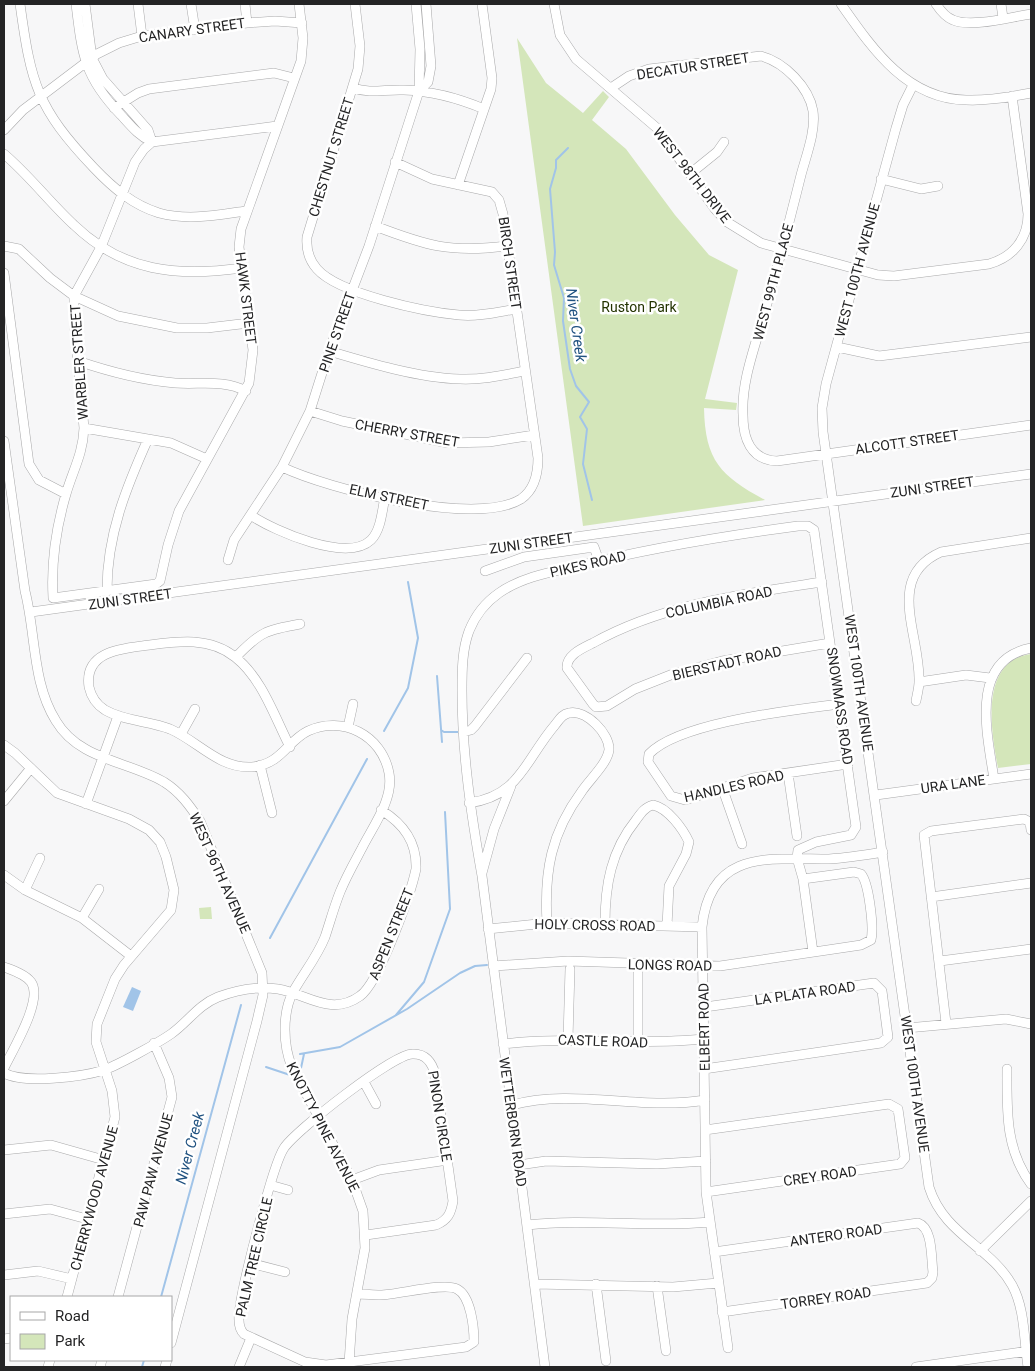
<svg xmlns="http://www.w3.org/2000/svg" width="1035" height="1371" viewBox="0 0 1035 1371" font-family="Roboto,sans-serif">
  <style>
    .green { fill: #d4e6ba }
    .water { fill: #a1c4e8 }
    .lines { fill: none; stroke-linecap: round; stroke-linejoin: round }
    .stream { stroke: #a1c4e8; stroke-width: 2 }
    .minor-casing { stroke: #a9a9aa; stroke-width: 10 }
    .minor { stroke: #fff; stroke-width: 9 }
    .labels { text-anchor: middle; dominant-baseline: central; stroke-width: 5; stroke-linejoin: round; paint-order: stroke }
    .street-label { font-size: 14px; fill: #242425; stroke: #fff }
    .park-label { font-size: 14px; fill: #233300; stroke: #fff }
    .water-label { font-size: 15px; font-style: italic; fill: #205280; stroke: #fff }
  </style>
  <rect width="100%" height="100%" fill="#f7f7f8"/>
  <path class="green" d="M517,38L546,83L583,113L603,91L609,97L592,120L626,149L675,215L709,255L738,270L705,399L737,403L736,410L704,408C705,461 721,476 765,500L583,526Z
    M1031,654V764L998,768C991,731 979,661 1031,654Z
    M211,907L212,919H200L199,908Z"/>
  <path class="water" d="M132,987L141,991L133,1011L123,1007Z"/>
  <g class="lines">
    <path class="stream" d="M568,148L556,160V168L550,189L555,252L554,265L564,298L563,321L570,369L576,386L589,402L580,417L587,429L583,464L592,500
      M437,676L442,742
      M441,730L444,732H458
      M384,731L408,688L418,638L408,582
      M270,938L367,759
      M396,1015L424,982L450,909L445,812
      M300,1054L340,1047L407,1009L460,973L475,966L487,965
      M266,1067L290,1075
      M301,1068L304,1054
      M161,1297L241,1005
      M142,1367L144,1360"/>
    <defs>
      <path id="minor" d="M20,4C31,84 37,108 94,168C113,188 133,205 159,213C188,221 217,215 246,211
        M76,4C82,54 84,77 121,115C131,126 139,136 152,142
        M85,4L92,58L103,79L148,130L152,142
        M138,4L142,36
        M191,4L195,30
        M245,4L247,23
        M355,4L360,46L358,69L307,237C306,249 309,260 317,269C339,294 425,312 459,315C477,317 498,312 516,309
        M554,4L560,35L576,59L658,129L715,209L727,222L761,243L878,275L894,276L989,264C1013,257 1028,239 1028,214L1012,96
        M841,4C872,48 906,99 966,100C988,101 1010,97 1031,93
        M936,4C940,10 945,17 953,20C972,28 1010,17 1031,14
        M1001,4L1003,18
        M913,85L903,105L896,128L826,384L822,408L823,432L929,1187C944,1235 990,1246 1012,1285C1025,1308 1024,1341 1028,1367
        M353,88C371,94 385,89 404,90C432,91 458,98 484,109
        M611,88L629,76L649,69L761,56C784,62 809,87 813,111C816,131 806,156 801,175C790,219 779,263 766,307C757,342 741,379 743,415C743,437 750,460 777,461L1031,425
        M419,91L428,82L431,66L426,4
        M114,108L138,93L149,89L274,73L294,78
        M277,126L152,142L144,149L135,162L101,247L74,296V320L84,428C83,454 73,470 66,494C56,528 51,563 53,598L156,584L160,581L168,545L179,511L249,383L253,350L239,247L241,229L301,61L303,38L299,4
        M4,130L23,110L97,54L119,43L142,36L247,23L275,21L302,23
        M4,154C29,175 50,203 74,225C123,272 177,277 242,268
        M691,173L717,152L724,142
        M881,179L921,189L938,186
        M458,185L491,89L492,78L482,4
        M375,226C427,246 450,253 507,246
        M4,246L19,249L50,278L74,296L118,316L177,328H207L249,323
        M4,273L29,464L39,480L66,494
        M837,347L879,356L1031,337
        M329,351C369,363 419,378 460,379C482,380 504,375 525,371
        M78,361C110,372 141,380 175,383C199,385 223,379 246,391
        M310,411L342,421L448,443L489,442L534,435
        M84,428L171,443L207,459
        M4,441L25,591C36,634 32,683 56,721C79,760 128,761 164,782C180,792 190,806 200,821L262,973L263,995L257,1021L171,1343
        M282,467C328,489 476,527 521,499C534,490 538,473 538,458L503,214L499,200L492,192L432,179L395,162
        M252,516C275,531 347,563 371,540C381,530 382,511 385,497
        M228,560L234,540L282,467L310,411L329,351L369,246L419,91L420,49L416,4
        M485,571L524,557L594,547L599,561
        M822,582C744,594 663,604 593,643C583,648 566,655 567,668L593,704L596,707L607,706L635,689L673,674L722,661L830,643
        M107,590C107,535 126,488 148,439
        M31,612L1031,474
        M236,657C260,632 266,630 300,624
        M919,682L966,675L990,678
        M916,701C917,695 919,688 919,682C921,636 884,577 941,552L1031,538
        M839,704C794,710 679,722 649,754L648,762L671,796L685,800L753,778L848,764
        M348,727L353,704
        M463,732L471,730L475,726L527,658
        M181,734L195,709
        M4,745L15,753L57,793L129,819L149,830L160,842L166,857L174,890L171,910L124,965L115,979L97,1024L96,1042L112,1091L115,1117L67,1297
        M290,747C275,718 262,678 235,657C208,635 173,642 142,646C118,649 84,653 89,687C91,696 97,705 105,710C124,721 149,721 170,729C198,741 219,769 252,767C282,764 287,741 308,731C342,715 382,735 389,773C394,799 373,826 362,848C354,863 346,877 340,892C334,907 330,922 325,937C317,957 303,974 293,992C282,1013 283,1046 292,1067L352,1180L363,1211L365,1248L352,1319L349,1363
        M260,765L272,813
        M788,773L797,836
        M994,779C987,733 969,660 1031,648
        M722,787L742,844
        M876,795L1031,774
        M4,801L31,768
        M469,803C520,796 525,760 555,725C559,720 562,714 569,713C586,709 610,734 609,750C607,764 590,779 582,791C551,833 544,871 547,923
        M86,804L118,716
        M482,873L494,829L511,786
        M4,875L25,890L82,918L131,956
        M25,890L40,858
        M931,897L1031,883
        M82,918L99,889
        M605,924C605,885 611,851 636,820C641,813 645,807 653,805C668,808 683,829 689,842L686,854L669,886L667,926
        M488,929L547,923L702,927
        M940,961L1031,949
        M493,966L568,961L720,966L861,945L871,940C874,928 869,883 861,874L854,872L803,879
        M4,967C12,970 25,974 31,982C44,999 12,1051 4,1068
        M638,973V1041
        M946,1023L924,835L931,831L1024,819L1030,822L1031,830
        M907,1028L1006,1019L1031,1024
        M568,1039L570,969
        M503,1044C570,1036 637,1046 704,1039
        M704,1069L881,1043L888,1037L882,991L874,983L705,1007
        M1007,1069C1007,1110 1005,1149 1031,1184
        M4,1073C24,1084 82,1077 104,1070C118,1065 158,1043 171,1034C188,1022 198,1005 218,997C236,990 258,986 278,989C307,994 331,1017 360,996C379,983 411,893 416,869C417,842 404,824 381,810
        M364,1082L376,1104
        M512,1105C574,1088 641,1111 705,1100
        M705,1130L889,1104L898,1109L905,1158L900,1164L706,1192
        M4,1150L51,1145L104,1160
        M519,1165L546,1161L657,1164L706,1161
        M352,1180L379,1170L448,1160
        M270,1185L288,1190
        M4,1214L50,1209L87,1219
        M527,1225C588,1218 649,1228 710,1222
        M980,1251L1031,1201
        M714,1252L918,1223C933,1228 931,1258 933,1272L932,1278L927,1283L722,1312
        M250,1263L285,1272
        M4,1275L38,1271L72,1279
        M535,1284L673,1287L718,1283
        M596,1284L606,1361
        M657,1286L666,1351
        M357,1294C365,1294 373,1295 380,1295C398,1295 444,1282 457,1289C471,1296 474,1328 474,1342L466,1347L326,1365L305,1362L244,1334C241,1331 239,1326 239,1320C237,1302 273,1164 284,1148C296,1130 392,1055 412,1054C425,1053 432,1062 435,1074L453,1201C451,1213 448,1220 436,1225L366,1235
        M118,1297L172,1097L169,1078L154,1043
        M4,1339L11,1338
        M728,1348L706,1192L702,927C710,849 769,859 829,859C847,858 865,855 883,852
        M48,1367L50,1360
        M100,1367L102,1360
        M165,1367L167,1360
        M239,1367L251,1338
        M545,1367L482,876C471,814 462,753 462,691C462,671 462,650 469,631C475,616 486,602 499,593C522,577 551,572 578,566C650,548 724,536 798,526H808L814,530L856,827L851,835L816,842L798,850L797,858L803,879L813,952
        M916,1367L1029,1351"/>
    </defs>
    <use href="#minor" class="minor-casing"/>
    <use href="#minor" class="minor"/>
  </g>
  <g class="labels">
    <g class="street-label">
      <text transform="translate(192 30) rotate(-8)">CANARY STREET</text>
      <text transform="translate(693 66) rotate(-9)">DECATUR STREET</text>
      <text transform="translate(331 157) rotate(-73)">CHESTNUT STREET</text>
      <text transform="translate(692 175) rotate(52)">WEST 98TH DRIVE</text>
      <text transform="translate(510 263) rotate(82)">BIRCH STREET</text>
      <text transform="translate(857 270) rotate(-75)">WEST 100TH AVENUE</text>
      <text transform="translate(773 282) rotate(-75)">WEST 99TH PLACE</text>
      <text transform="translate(246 298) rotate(83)">HAWK STREET</text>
      <text transform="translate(337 332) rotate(-71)">PINE STREET</text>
      <text transform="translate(79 362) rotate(-94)">WARBLER STREET</text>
      <text transform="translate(407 433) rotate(10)">CHERRY STREET</text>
      <text transform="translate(907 442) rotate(-8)">ALCOTT STREET</text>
      <text transform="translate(932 487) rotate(-8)">ZUNI STREET</text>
      <text transform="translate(389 497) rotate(12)">ELM STREET</text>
      <text transform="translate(531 543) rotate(-8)">ZUNI STREET</text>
      <text transform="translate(588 564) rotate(-13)">PIKES ROAD</text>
      <text transform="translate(130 599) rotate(-8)">ZUNI STREET</text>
      <text transform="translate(719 602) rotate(-12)">COLUMBIA ROAD</text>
      <text transform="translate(727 663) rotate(-13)">BIERSTADT ROAD</text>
      <text transform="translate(859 683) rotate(82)">WEST 100TH AVENUE</text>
      <text transform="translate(840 706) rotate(82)">SNOWMASS ROAD</text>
      <text transform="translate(953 784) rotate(-8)">URA LANE</text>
      <text transform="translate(734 786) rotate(-13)">HANDLES ROAD</text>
      <text transform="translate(220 873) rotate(66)">WEST 96TH AVENUE</text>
      <text transform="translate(595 925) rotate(1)">HOLY CROSS ROAD</text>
      <text transform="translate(391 934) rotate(-68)">ASPEN STREET</text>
      <text transform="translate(670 965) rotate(1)">LONGS ROAD</text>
      <text transform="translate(805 993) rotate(-8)">LA PLATA ROAD</text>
      <text transform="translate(704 1027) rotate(-91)">ELBERT ROAD</text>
      <text transform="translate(603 1041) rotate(2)">CASTLE ROAD</text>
      <text transform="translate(915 1084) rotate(82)">WEST 100TH AVENUE</text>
      <text transform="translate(440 1116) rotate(81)">PINON CIRCLE</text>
      <text transform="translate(513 1122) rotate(82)">WETTERBORN ROAD</text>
      <text transform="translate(323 1127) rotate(63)">KNOTTY PINE AVENUE</text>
      <text transform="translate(153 1170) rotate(-75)">PAW PAW AVENUE</text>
      <text transform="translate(820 1176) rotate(-8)">CREY ROAD</text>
      <text transform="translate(94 1198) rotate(-75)">CHERRYWOOD AVENUE</text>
      <text transform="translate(836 1235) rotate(-8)">ANTERO ROAD</text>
      <text transform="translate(254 1257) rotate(-77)">PALM TREE CIRCLE</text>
      <text transform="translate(826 1298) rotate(-8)">TORREY ROAD</text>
    </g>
    <g class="park-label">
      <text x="639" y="307">Ruston Park</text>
    </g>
    <g class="water-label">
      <text transform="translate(576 325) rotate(82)">Niver Creek</text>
      <text transform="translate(190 1148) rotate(-75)">Niver Creek</text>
    </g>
  </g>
  <rect width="1035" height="1371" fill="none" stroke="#242425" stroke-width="10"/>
  <rect x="10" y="1296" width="162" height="65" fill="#ffffff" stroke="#a7a7a8"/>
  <rect x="20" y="1312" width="25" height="8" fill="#ffffff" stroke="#a7a7a8"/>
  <text x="55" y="1321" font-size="15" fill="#242425">Road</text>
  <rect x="20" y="1334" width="25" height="15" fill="#d4e6ba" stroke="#a7a7a8"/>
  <text x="55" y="1346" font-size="15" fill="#242425">Park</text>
</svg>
